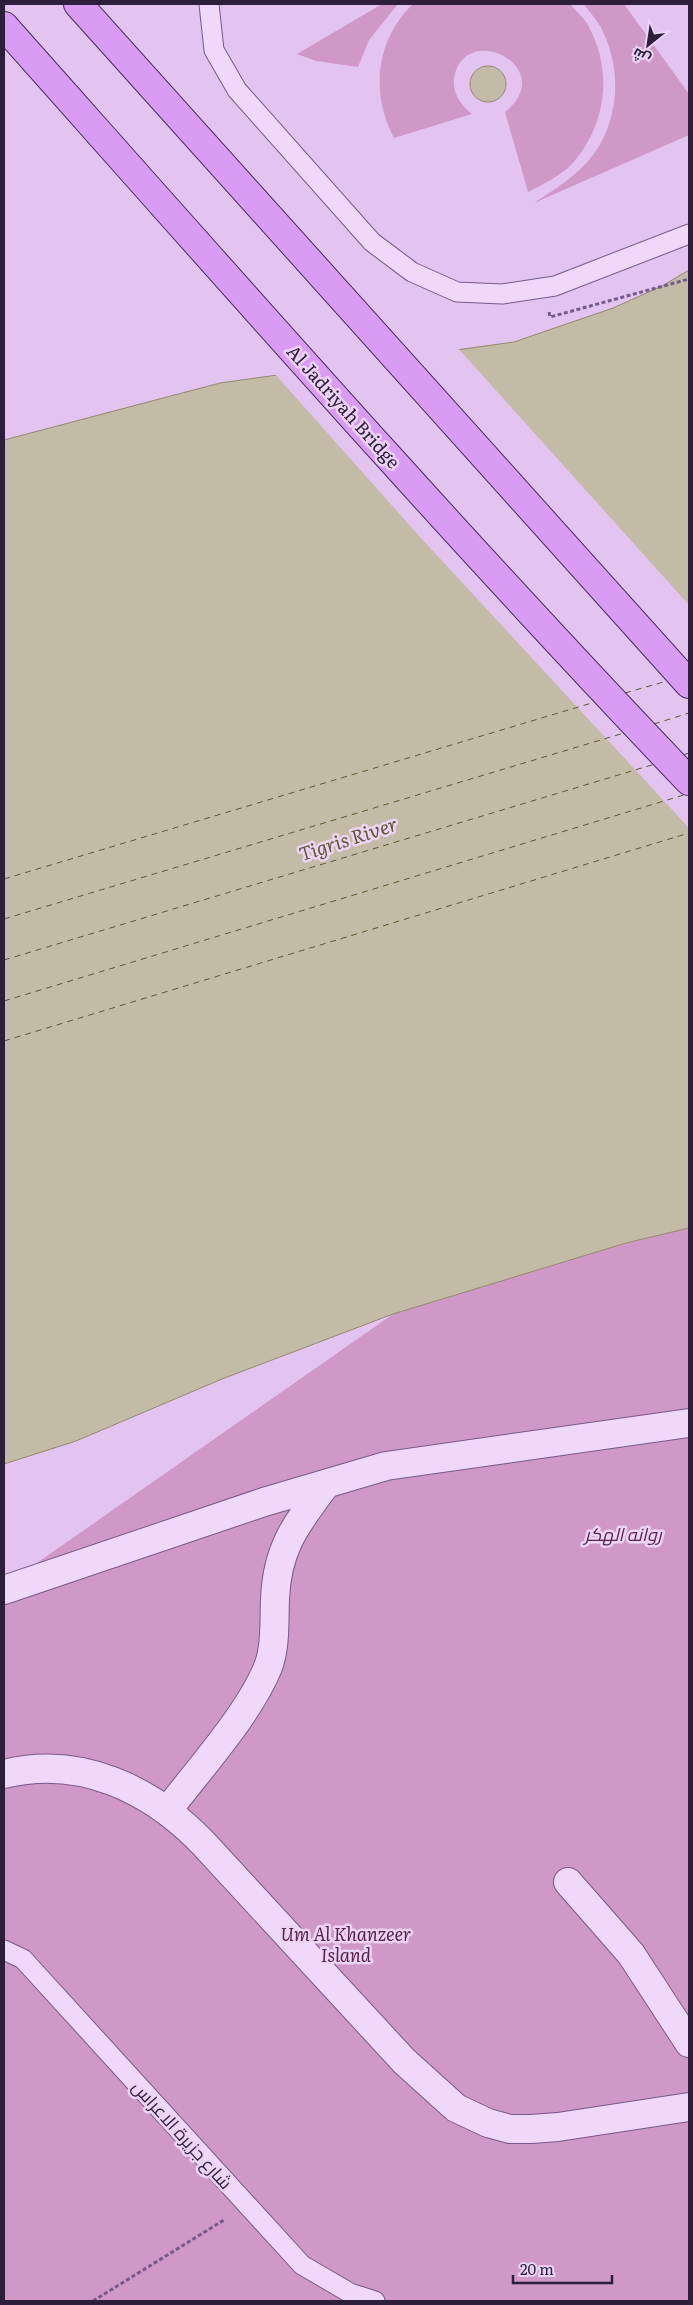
<svg xmlns="http://www.w3.org/2000/svg" width="693" height="2305" viewBox="0 0 693 2305" font-family="Literata,Cairo,serif">
  <style>
    .green { fill: #cf98c7 }
    .water { fill: #c3bba6; stroke: #92896c }
    .pier { fill: #e3c4f0 }
    .lines { fill: none; stroke-linecap: round; stroke-linejoin: round }
    .ferry { stroke: #5b592d; stroke-width: 1; stroke-dasharray: 6 5; stroke-linecap: butt }
    .service-casing { stroke: #755a8b; stroke-width: 21 }
    .minor-casing { stroke: #755a8b; stroke-width: 30 }
    .primary-casing { stroke: #432e59; stroke-width: 30 }
    .path { stroke: #755a8b; stroke-width: 3; stroke-dasharray: 4 2.5; stroke-linecap: butt }
    .service { stroke: #f0d8fa; stroke-width: 19 }
    .minor { stroke: #f0d8fa; stroke-width: 28 }
    .primary { stroke: #da9bf4; stroke-width: 28 }
    .labels { text-anchor: middle; dominant-baseline: central; stroke-width: 5; stroke-linejoin: round; paint-order: stroke }
    .street-label { font-size: 18px; fill: #2d1e3b; stroke: #edd4f7 }
    .park-label { font-size: 18px; font-style: italic; fill: #58244a; stroke: #edd4f7 }
    .water-label { font-size: 19px; font-style: italic; fill: #5b592d; stroke: #edd4f7 }
  </style>
  <rect width="100%" height="100%" fill="#e3c4f0"/>
  <path class="green" d="M382,4H398L369,40L358,67L316,61L297,54Z
    M413,4H570C576,11 585,19 589,27C613,72 606,125 573,163C562,175 542,185 528,192L505,112C560,68 465,19 454,78C452,93 461,105 472,114L394,138C370,93 376,39 413,4Z
    M584,4H624L689,94V135L534,203C555,189 578,175 593,155C619,120 622,71 603,32C599,22 590,13 584,4Z
    M689,1228V2301H4V1586L393,1314L626,1243Z"/>
  <path class="water" d="M470 84a18 18 0 1 1 36 0a18 18 0 1 1-36 0Z
    M689,270V1228L626,1243L393,1314L222,1379L76,1441L4,1464V440L220,383L514,342L613,308L662,286Z"/>
  <path class="pier" d="M457,347L689,605V828L420,537L274,373Z"/>
  <g class="lines">
    <path class="ferry" d="M625,693L667,681
      M654,724L689,713
      M683,755L689,753
      M4,879L595,702
      M4,919L624,733
      M4,960L655,764
      M4,1001L687,794
      M4,1041L689,833"/>
    <defs>
      <path id="service" d="M209,4L214,50L237,90L372,242L412,272L457,292L502,294L555,286L689,234
        M4,1950L23,1959L302,2265L350,2293L375,2301"/>
      <path id="minor" d="M4,1590L264,1502L386,1466L689,1423
        M4,1774C80,1755 151,1789 203,1843L404,2061L456,2108L488,2123L510,2129H531L558,2127L689,2107
        M168,1810C199,1769 249,1714 268,1667C276,1646 274,1620 275,1599C277,1547 297,1523 327,1483
        M568,1882L631,1954L689,2043"/>
      <path id="primary" d="M78,4L689,684
        M4,26C230,280 454,535 689,781"/>
    </defs>
    <use href="#service" class="service-casing"/>
    <use href="#minor" class="minor-casing"/>
    <use href="#primary" class="primary-casing"/>
    <path class="path" d="M549,312L550,317L689,279
      M93,2301L224,2220"/>
    <use href="#service" class="service"/>
    <use href="#minor" class="minor"/>
    <use href="#primary" class="primary"/>
  </g>
  <g class="labels">
    <g class="street-label">
      <text transform="translate(344 406) rotate(48)">Al Jadriyah Bridge</text>
      <text transform="translate(183 2134) rotate(48)">شارع جزيرة الاعراس</text>
    </g>
    <g class="park-label">
      <text x="623" y="1533">روانه الهكر</text>
      <text x="346" y="1933">Um Al Khanzeer<tspan x="346" dy="21">Island</tspan></text>
    </g>
    <g class="water-label">
      <text transform="translate(348 838) rotate(-18)">Tigris River</text>
    </g>
  </g>
  <rect width="693" height="2305" fill="none" stroke="#2d1e3b" stroke-width="10"/>
  <g transform="translate(648 45) rotate(210)" stroke="#edd4f7" stroke-width="4" paint-order="stroke">
  <path d="M0-4L9 19L0 12L-9 19Z" fill="#2d1e3b"/>
  <text y="-8" font-size="14" font-weight="bold" text-anchor="middle" fill="#2d1e3b">ش</text>
  </g>
  <path d="M513 2275v8h99v-8" fill="none" stroke="#2d1e3b" stroke-width="2.5"/>
  <text x="520" y="2275" font-size="15" fill="#2d1e3b" stroke="#edd4f7" stroke-width="4" paint-order="stroke">20 m</text>
</svg>
